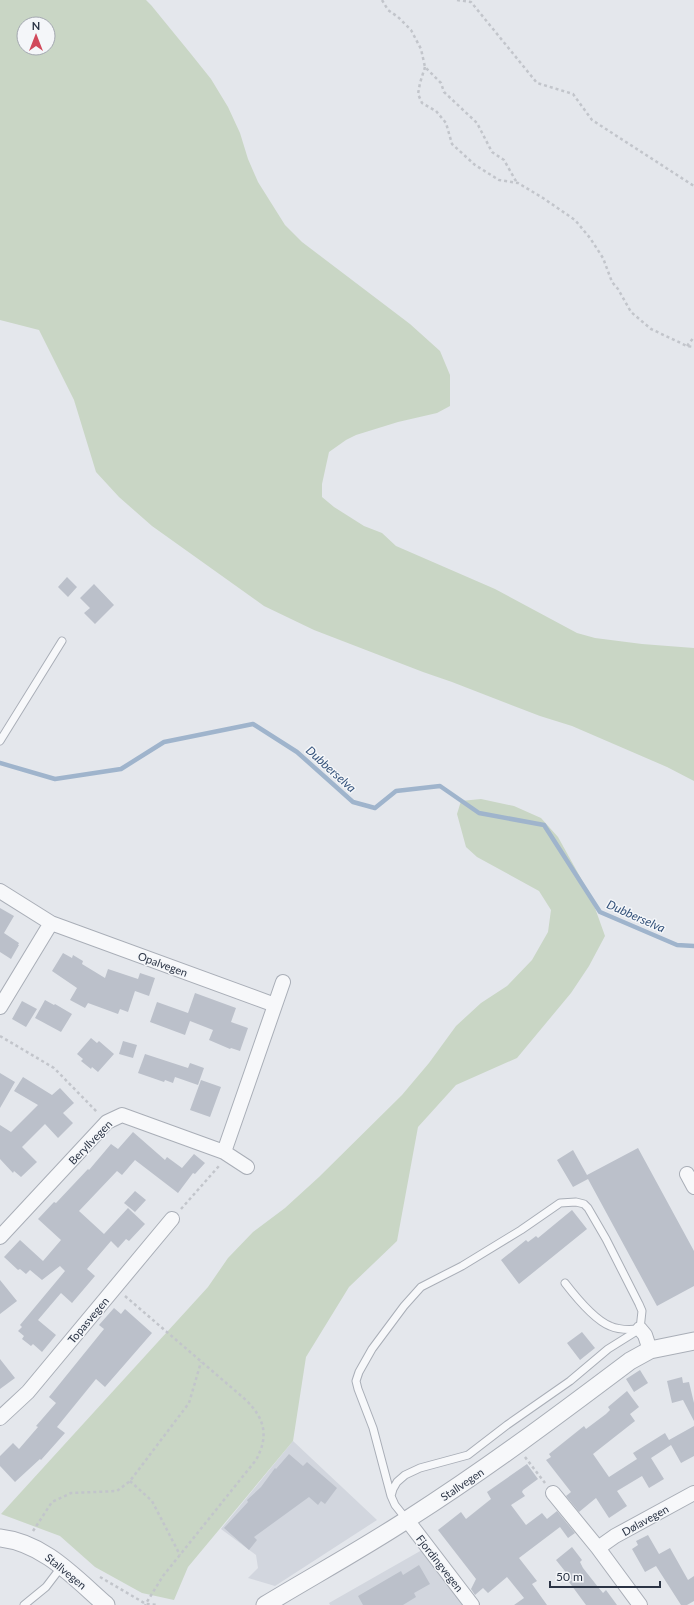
<svg xmlns="http://www.w3.org/2000/svg" width="694" height="1605" viewBox="0 0 694 1605" font-family="Lato,sans-serif">
  <style>
    .built { fill: #d2d6de }
    .green { fill: #c9d6c5; fill-rule: evenodd }
    .lines { fill: none; stroke-linecap: round; stroke-linejoin: round }
    .stream { stroke: #9fb4cc; stroke-width: 4.5 }
    .building { fill: #bbc0ca }
    .service-casing { stroke: #a9aeb7; stroke-width: 9 }
    .minor-casing { stroke: #a9aeb7; stroke-width: 16 }
    .tertiary-casing { stroke: #a9aeb7; stroke-width: 19 }
    .path { stroke: #c2c5cb; stroke-width: 2.5; stroke-dasharray: 3 3; stroke-linecap: butt }
    .service { stroke: #f7f8fa; stroke-width: 7 }
    .minor { stroke: #f7f8fa; stroke-width: 14 }
    .tertiary { stroke: #f7f8fa; stroke-width: 17 }
    .labels { text-anchor: middle; dominant-baseline: central; stroke-width: 3; stroke-linejoin: round; paint-order: stroke }
    .street-label { font-size: 11px; fill: #2b3445; stroke: #f4f6f9 }
    .water-label { font-size: 12px; font-style: italic; fill: #34527a; stroke: #f4f6f9 }
  </style>
  <rect width="100%" height="100%" fill="#e4e7ec"/>
  <path class="built" d="M293,1441L377,1520L275,1586L248,1578L258,1568L256,1555L221,1529Z
    M422,1550L463,1601L462,1605H330L329,1603Z"/>
  <path class="green" d="M0,0H146L151,5L191,54L211,79L228,107L240,133L248,159L258,182L285,225L302,242L410,324L440,351L450,375V406L437,413L398,422L356,435L346,440L329,452L322,484V497L334,507L364,526L382,533L396,546L495,589L577,633L595,638L642,644L694,648V781L667,767L572,726L540,716L452,682L423,672L314,630L264,606L152,526L119,497L96,472L74,400L39,330L0,320ZM24,24H48V48H24Z
    M481,799L514,806L541,818L558,837L583,882L595,908L605,936L589,966L571,993L517,1058L456,1085L418,1127L397,1241L349,1287L306,1357L293,1441L188,1567L174,1600L142,1593L95,1567L60,1536L1,1514L208,1287L228,1258L253,1232L285,1208L319,1177L402,1095L429,1063L456,1026L481,1003L507,986L532,960L548,932L551,910L539,891L477,857L466,847L457,814L461,801Z"/>
  <g class="lines">
    <path class="stream" d="M0,763L55,779L121,769L164,742L253,724L297,752L353,802L375,808L396,791L440,786L479,813L544,825L600,912L677,945L694,946"/>
  </g>
  <path class="building" d="M67,577L77,587L68,597L58,587Z
    M94,584L114,605L95,624L84,613L90,608L80,598Z
    M0,908L14,916L4,933L19,943L18,945H19L11,959L0,952Z
    M63,953L72,958L73,955L83,961L82,964L105,978L108,969L138,979L140,973L155,978L149,996L135,991L128,1012L120,1009L118,1014L88,1003L85,1008L70,1000L77,988L52,971Z
    M195,993L236,1008L231,1022L248,1028L240,1051L231,1048L230,1049L209,1040L213,1030L190,1021L185,1035L150,1022L157,1002L188,1013Z
    M45,1000L54,1005L55,1004L72,1014L61,1032L35,1018Z
    M22,1001L37,1009L26,1027L12,1019Z
    M91,1038L97,1043L99,1041L114,1054L98,1072L92,1067L91,1069L81,1061L83,1059L77,1054Z
    M123,1041L137,1045L133,1058L119,1054Z
    M145,1054L188,1068L190,1063L204,1068L198,1085L175,1077L173,1083L165,1080L164,1082L138,1073Z
    M0,1073L15,1082L0,1108Z
    M23,1077L52,1095L60,1088L74,1103L63,1113L73,1123L58,1138L45,1124L22,1147L37,1162L21,1177L14,1171L13,1173L0,1159V1125L11,1132L38,1105L14,1091Z
    M201,1080L221,1087L210,1117L190,1110Z
    M133,1132L165,1160L167,1157L182,1168L194,1154L205,1163L195,1174L193,1173L178,1193L135,1160L122,1175L117,1171L79,1211L104,1234L128,1208L145,1224L129,1241L126,1239L118,1248L111,1241L87,1269L95,1276L72,1303L61,1293L38,1320L56,1335L42,1352L33,1344L31,1346L22,1339L24,1336L18,1331L22,1327L20,1325L65,1271L60,1266L42,1280L30,1270L26,1274L20,1269L18,1270L4,1257L20,1240L43,1261L61,1240L38,1219L54,1202L56,1203L88,1169L89,1170L111,1144L118,1149Z
    M638,1148L694,1251V1286L657,1306L588,1179L573,1187L557,1160L573,1150L587,1175Z
    M135,1191L146,1200L135,1212L124,1203Z
    M572,1210L587,1229L519,1284L501,1260L526,1240L528,1242L536,1236L538,1238Z
    M0,1280L17,1301L0,1314Z
    M114,1308L121,1314L125,1309L152,1333L105,1387L96,1379L57,1427L65,1433L41,1460L40,1459L15,1482L0,1466V1456L13,1443L19,1449L38,1427L36,1426L56,1403L49,1397L104,1329L99,1325Z
    M582,1332L595,1348L580,1360L567,1343Z
    M0,1359L15,1378L0,1389Z
    M640,1370L648,1383L634,1392L626,1379Z
    M682,1377L683,1383L689,1382L694,1403V1421L683,1400L672,1403L667,1381Z
    M627,1391L639,1407L630,1414L635,1421L593,1454L609,1477L637,1459L633,1453L665,1433L669,1440L694,1426V1456L681,1463L671,1445L651,1458L664,1479L649,1488L642,1476L617,1491L627,1506L609,1518L596,1498L579,1512L566,1496L571,1492L546,1460L551,1457L549,1454L584,1426L586,1429L606,1414L610,1410L608,1407Z
    M289,1454L303,1466L307,1462L337,1488L325,1504L321,1501L318,1505L309,1497L254,1537L257,1540L249,1550L224,1528L248,1502L247,1500L261,1487L275,1468L276,1469Z
    M527,1464L538,1479L523,1490L522,1492L525,1496L511,1505L526,1525L542,1513L547,1519L557,1511L575,1533L568,1538L560,1527L519,1558L537,1581L532,1584L547,1605H514L524,1598L507,1577L488,1593L483,1588L475,1595L471,1589L476,1579L438,1530L461,1512L466,1519L491,1499L487,1492Z
    M648,1535L659,1554L670,1548L688,1580L694,1576V1601L687,1605H681L656,1566L645,1572L632,1549L638,1545L636,1541Z
    M572,1547L582,1560L580,1562L583,1568L598,1587L603,1593L606,1590L617,1605H586L569,1582L572,1580L556,1560Z
    M419,1565L430,1584L414,1593L416,1597L403,1605H363L358,1596L401,1571L403,1575Z"/>
  <g class="lines">
    <defs>
      <path id="service" d="M0,741L62,641
        M565,1283C575,1296 595,1320 610,1326C619,1330 628,1330 638,1329
        M391,1496L373,1428L358,1389L356,1381L359,1372L372,1349L404,1306L421,1287L462,1266L521,1230L560,1203L576,1202L584,1204L588,1208L606,1239L639,1304L642,1311L640,1329
        M407,1520L395,1505L391,1496L393,1489L397,1482L405,1475L420,1468L468,1455L507,1425L570,1381L608,1349L640,1329
        M24,1605L46,1587L62,1566"/>
      <path id="minor" d="M0,891L51,923L275,1005
        M0,1007L51,923
        M224,1152L283,982
        M687,1174L694,1187
        M0,1237L107,1122L122,1115L224,1152L247,1167
        M640,1329L645,1335L650,1350
        M0,1418L28,1392L172,1219
        M553,1493L598,1548
        M407,1520L472,1605
        M640,1605L598,1548L615,1536L694,1493"/>
      <path id="tertiary" d="M0,1538C44,1543 74,1577 106,1605
        M265,1605C313,1576 362,1549 408,1519C485,1470 557,1416 630,1361L650,1350L694,1341"/>
    </defs>
    <use href="#service" class="service-casing"/>
    <use href="#minor" class="minor-casing"/>
    <use href="#tertiary" class="tertiary-casing"/>
    <path class="path" d="M382,0L388,10L398,17L411,30L421,49L425,67L441,83L444,92L477,123L492,152L504,160L517,183
      M457,0L471,2L537,83L573,94L592,120L694,186
      M425,67L420,83L418,94L422,103L436,111L446,123L452,144L475,165L499,180L518,183L543,198L575,220L590,238L603,258L612,282L618,289L631,312L651,329L687,346L694,347
      M687,346L694,337
      M0,1036L54,1068L98,1113
      M181,1209L219,1166
      M125,1296L246,1400C265,1419 269,1436 256,1460L163,1576L145,1605
      M525,1457L545,1483
      M130,1481L152,1501L180,1555
      M33,1531L52,1502L71,1493L117,1491L130,1481L189,1403L201,1362
      M100,1577L146,1604L158,1605"/>
    <use href="#service" class="service"/>
    <use href="#minor" class="minor"/>
    <use href="#tertiary" class="tertiary"/>
  </g>
  <g class="labels">
    <g class="street-label">
      <text transform="translate(163 964) rotate(20)">Opalvegen</text>
      <text transform="translate(90 1142) rotate(-46)">Beryllvegen</text>
      <text transform="translate(88 1320) rotate(-50)">Topasvegen</text>
      <text transform="translate(462 1484) rotate(-34)">Stallvegen</text>
      <text transform="translate(645 1520) rotate(-29)">Dølavegen</text>
      <text transform="translate(440 1563) rotate(52)">Fjordingvegen</text>
      <text transform="translate(66 1571) rotate(39)">Stallvegen</text>
    </g>
    <g class="water-label">
      <text transform="translate(331 769) rotate(42)">Dubberselva</text>
      <text transform="translate(636 916) rotate(24)">Dubberselva</text>
    </g>
  </g>
  <g transform="translate(36 36)"><circle r="19" fill="#f4f6f9" stroke="#a4a8b1"/>
  <path d="M0-3L7 15L0 10L-7 15Z" fill="#d1495b"/>
  <text y="-6" font-size="11" font-weight="bold" text-anchor="middle" fill="#2b3445">N</text>
  </g>
  <path d="M550 1581v6h110v-6" fill="none" stroke="#2b3445" stroke-width="2"/>
  <text x="556" y="1581" font-size="12" fill="#2b3445" stroke="#f4f6f9" stroke-width="3" paint-order="stroke">50 m</text>
</svg>
